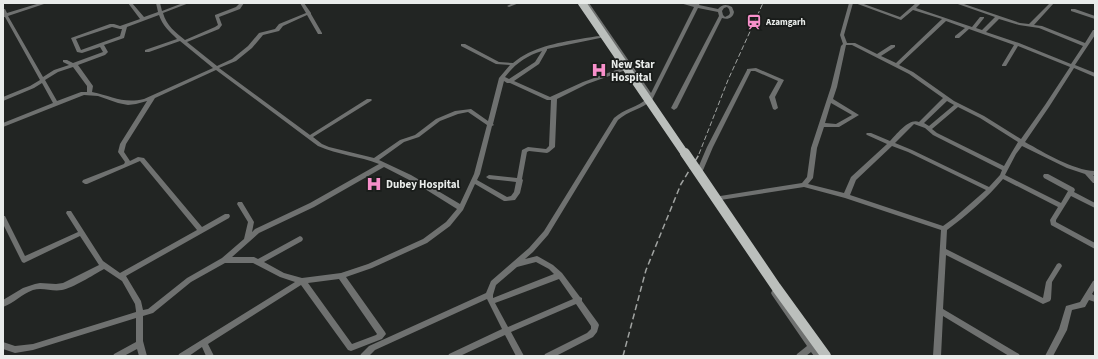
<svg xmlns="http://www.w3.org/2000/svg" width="1098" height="359" viewBox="0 0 1098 359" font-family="'Source Sans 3',sans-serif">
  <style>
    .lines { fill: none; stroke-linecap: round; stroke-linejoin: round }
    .minor { fill: #6f7170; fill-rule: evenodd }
    .rail-far1 { stroke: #a0a3a1; stroke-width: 1; stroke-dasharray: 5 2.5; stroke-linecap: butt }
    .rail { stroke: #a0a3a1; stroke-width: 1.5; stroke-dasharray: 6 3.5; stroke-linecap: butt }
    .primary-bridge-far1 { stroke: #bbbfbc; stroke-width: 8 }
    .primary-bridge { stroke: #bbbfbc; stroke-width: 10 }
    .labels { text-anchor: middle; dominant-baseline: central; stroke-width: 3.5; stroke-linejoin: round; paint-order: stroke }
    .far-poi-label { font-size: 9px; font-weight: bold; fill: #e9ecea; stroke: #191c1a; text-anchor: start }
    .poi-label { font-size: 11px; font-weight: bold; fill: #e9ecea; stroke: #191c1a; text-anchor: start }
  </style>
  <rect width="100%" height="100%" fill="#222523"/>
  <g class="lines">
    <path class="minor" d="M40,3H47L8,16L43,77L54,70L69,65L63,62V60H67L73,63L103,52L100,47L82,53L77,52L71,38L110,24H114L120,26L140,19L128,3H132L144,17L158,12L156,3H160L162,11L183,3H189L163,13C166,25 176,33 185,40L215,27L218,25L215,16V15L236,7L240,3H244L240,9L219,17L222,25L219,29L187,42L217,66L232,59L248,46L259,33L275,29L279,24L306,13L300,3H304L311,13V14L322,33V34H318L307,15L283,26L279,31L263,35L252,48L236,61L219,68L310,135L367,99H371L372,100L371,101L313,137L322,144L329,147L374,158L400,140L415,135L436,119L455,111L471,109L488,121L499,78L510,65L496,64L461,46V44H465L499,62L513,63C532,47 557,43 580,39C587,38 595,36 602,36V37L600,38L547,49V50L539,64L514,81L550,97L583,82L619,69L620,67L617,62V61H621L624,67L623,71L587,84L557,99L555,147L549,152L547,153L529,151L527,152L522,179L523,180L520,193L515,200L506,201H504L475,184L463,210L450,226L427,243L372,268L346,277L385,332L386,334L382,339L351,351L348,350L301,285L208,344L214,356H206L202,347L189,356H178L179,354L295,282L280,277L253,263H225L191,282L153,313L143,316V341L147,356H139L137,349L124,356H113L114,354L136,342V318L33,350L15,353L3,349V342L15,346L33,344L136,312V311L135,304L122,281L104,269C93,275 73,288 62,290C52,292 43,287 33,290C22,294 14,303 3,307V300L23,288L35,284L40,283L56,284L63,283L99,265L80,236L26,262L24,263L22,262L3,224V216H5L25,256L78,232L66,213L67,211H71L103,261L120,273L197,230L140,161L87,184H85L82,182L83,180L124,164L125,162L118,152L120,144L147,101L136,104L128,105L118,103L98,96L84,95L3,127V123L53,103L42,83L34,88L3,101V97L30,86L40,80L5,17H3V9H5L7,13ZM159,15C162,25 170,32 177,39L145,50V52H149L180,41L213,68L144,99C123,104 112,96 92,92L93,86L78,65L105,55L108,52L104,45L124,38L127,27ZM112,27L120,29H122L120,36L81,50L76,39ZM542,51L535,62L509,79L505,77C515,64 526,56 542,51ZM73,67L87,86V92H81L57,101L45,80L58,72ZM216,70L318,146C338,155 359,156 379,164L310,203L255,229L252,232L254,222L242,202H238L237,204L248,222L244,239L222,258L187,278L148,309L143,310L141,301L126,276L229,218L230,216L229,214H225L202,227L144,158L138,157L130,161L124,152L126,144L155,98ZM504,81L507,83H510L547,100H551L549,146L546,149L528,147L522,150L517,178L489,175L486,177L489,179L516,182L514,192L511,196L507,197L477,180L480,174L492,126L494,125L493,124ZM468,112L487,125L474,174L460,204L411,175L379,160L404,142L419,137L440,121L458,114ZM384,167L417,184L457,209L446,222L423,239L368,264L341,273L302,278L284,273L264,262L302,241L303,239L302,237L300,236L258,259L254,257H232L259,233L314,207ZM339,279L377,334L376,335L352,344L308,283Z
      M513,3H519L509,7L507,6Z
      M585,3H589L651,93L694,7L680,3H688L695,4L696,3H700L699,5L718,9C722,4 727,4 732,7L734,12C733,18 728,20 722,18L677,108L674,110L671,108L719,16L718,12L698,8L652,100C642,109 628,111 618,120L548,235L533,252L525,259L537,256L539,257L553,265L562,273L580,297L582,298V301L598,323L599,325L597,332L593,337L556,356H544L545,354L587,333L591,329V326L576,304L511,332L524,356H516L505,335L460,356H448L449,354L502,329L487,299L375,350L369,356H360L361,354L369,346L486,293L491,281L529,248L544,231L614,118C624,109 638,107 648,98V97ZM727,7L729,9L730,13L729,15L725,17L723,15L722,11L724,8ZM536,262L549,269L554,274L493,298V295L496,285L517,267ZM559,279L573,299L508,327L495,303Z
      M849,3H853L844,35L847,43H855L877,54L891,45H895V47L881,56L896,63L942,19L913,10L901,20L855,3H861L900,17L916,3H921L916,8L972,27L980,17H984V18L976,28L982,30L995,17L955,3H961L1020,23L1029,24L1050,3H1054L1034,25L1042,26L1085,43L1093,30H1095V35L1075,65L1095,73V77L1074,68L1049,107L1025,142C1045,153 1072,170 1095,171V175H1093L1095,177V183H1093L1085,174L1067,168L1022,146L1016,154L1005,175L1061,203L1068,191L1044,178L1043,176L1044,174H1048L1074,188L1075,190L1074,192L1095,203V208L1071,196L1056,220V222L1095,243V249L1051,225L1050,220L1058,207L1003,179C987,198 967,215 947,230L946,249L1043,298L1046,282L1057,264L1059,263L1061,264L1062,266L1052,282L1051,299L1050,301L1043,304L946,255L943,309L1019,354L1020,356H1009L943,316L941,356H933L941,230L845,198L804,187L714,201H712L711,199L712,197H714L802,183L807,177L811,148L831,87L841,46L843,44L840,35ZM999,19L1019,25L1039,28L1083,46L1071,64L1019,43L986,32ZM946,21L965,28L955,36V38H959L969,29L1014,45L1002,65V66H1006L1018,46L1070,67L1045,105L1021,139L984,116L954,101L913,72L899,65ZM846,45H852L909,74L943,98L919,122C909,118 897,134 890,141L871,133H867L866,134L867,135L887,144L851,177L844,193L808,184L813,178L817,148L824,127H839L859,115L833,99L837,87ZM947,101L954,105L929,126L924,123ZM831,103L852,115L836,124L825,123ZM958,107L980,118L1018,142L1012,152L1004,166L937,133L932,129ZM914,124L925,128L933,135L1002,170L1000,175L989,187L912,150L895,143ZM892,146L908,152L986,190L954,218L943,226L850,195L856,180Z
      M1071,9H1075L1095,16V19L1071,11Z
      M756,68L784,80L775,97L778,108L775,110L773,109L769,97L778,81L755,71H751L713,147L701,175L698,177H696L695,175L707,147L747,70V69Z
      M1095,280V289L1092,294L1095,296V302L1089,300L1085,307L1072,310L1067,330L1053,356H1045L1059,329L1066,306L1080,302L1093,281Z
      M775,290L778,291L822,356H814L811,352L806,356H796L797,354L807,346L772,295L771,293L772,291Z"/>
    <path class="rail-far1" d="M699,154L728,80L763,3"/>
    <path class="rail" d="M623,356L646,270L681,184L700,153"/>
    <path class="primary-bridge-far1" d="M582,3L685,154"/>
    <path class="primary-bridge" d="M685,153L776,287L826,356"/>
  </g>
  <defs>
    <symbol id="station-bare" viewBox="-9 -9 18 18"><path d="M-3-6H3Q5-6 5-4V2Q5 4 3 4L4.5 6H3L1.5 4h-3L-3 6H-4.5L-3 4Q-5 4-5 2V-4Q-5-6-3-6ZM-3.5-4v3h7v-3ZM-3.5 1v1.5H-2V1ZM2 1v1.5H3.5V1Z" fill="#f890cb" stroke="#191c1a" stroke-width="2.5" paint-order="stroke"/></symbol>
    <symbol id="hospital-bare" viewBox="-9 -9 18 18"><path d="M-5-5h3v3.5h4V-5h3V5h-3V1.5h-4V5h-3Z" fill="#f890cb" stroke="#191c1a" stroke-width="2.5" paint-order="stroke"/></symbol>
  </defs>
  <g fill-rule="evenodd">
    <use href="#station-bare" x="743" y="11" width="22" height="22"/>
    <use href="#hospital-bare" x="588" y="59" width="22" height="22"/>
    <use href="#hospital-bare" x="363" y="173" width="22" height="22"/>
  </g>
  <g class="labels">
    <g class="far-poi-label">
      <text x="766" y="22">Azamgarh</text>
    </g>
    <g class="poi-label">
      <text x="611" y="64">New Star<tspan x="611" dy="13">Hospital</tspan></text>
      <text x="386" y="184">Dubey Hospital</text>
    </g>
  </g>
  <rect width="1098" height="359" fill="none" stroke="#e9ecea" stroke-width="8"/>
</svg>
